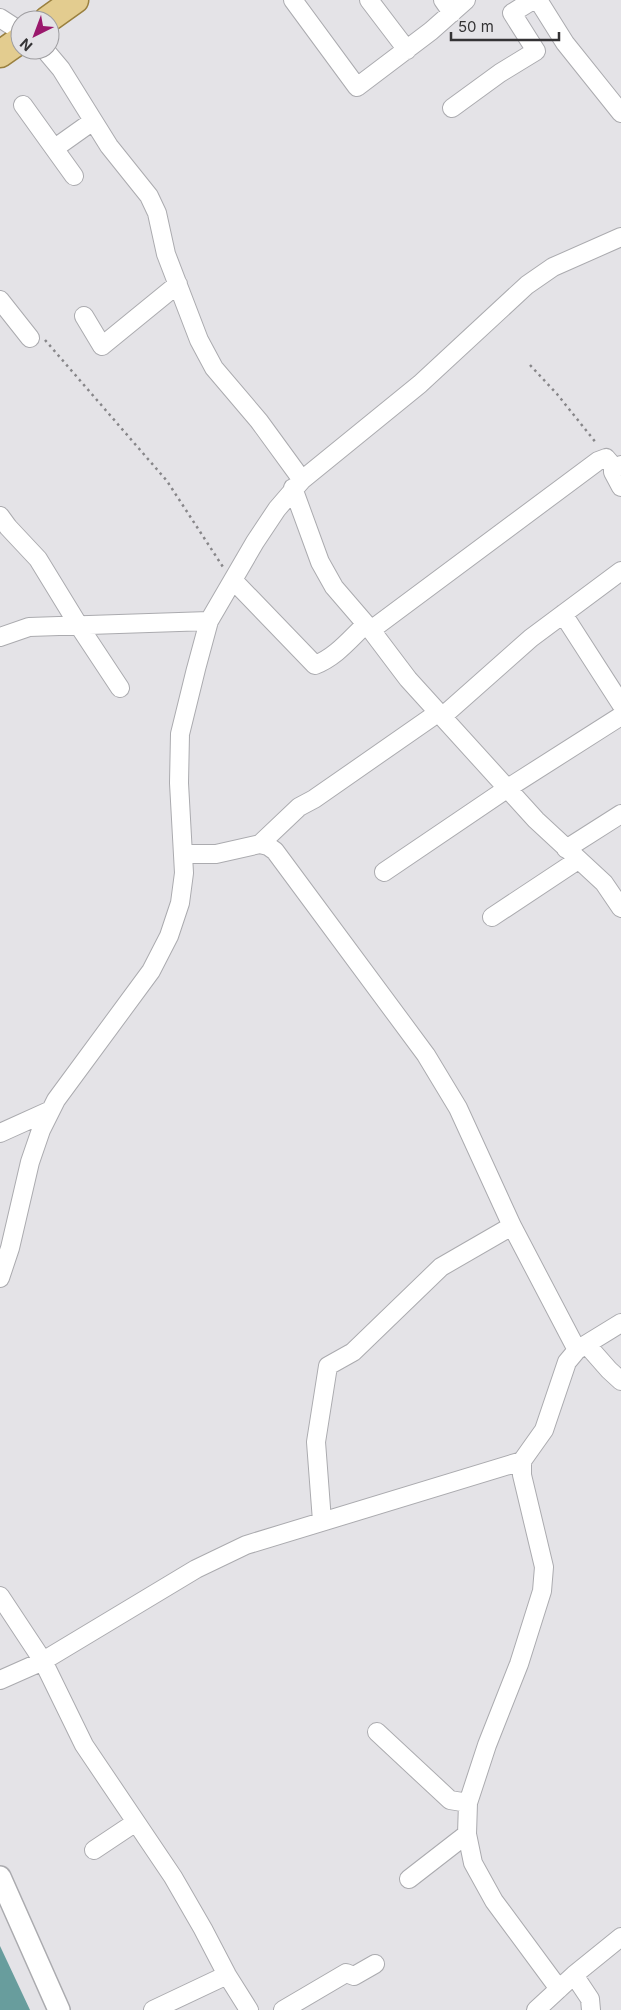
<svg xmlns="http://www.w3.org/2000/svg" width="621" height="2010" viewBox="0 0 621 2010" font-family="Inter,sans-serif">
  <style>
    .water { fill: #689d9d }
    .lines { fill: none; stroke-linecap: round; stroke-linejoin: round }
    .minor-casing { stroke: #ababaf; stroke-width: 20 }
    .tertiary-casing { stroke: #ababaf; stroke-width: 24 }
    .primary-casing { stroke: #9a803f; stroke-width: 29 }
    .path { stroke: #878689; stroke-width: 2.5; stroke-dasharray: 2.5 4; stroke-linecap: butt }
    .minor { stroke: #fff; stroke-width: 18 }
    .tertiary { stroke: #fff; stroke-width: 21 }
    .primary { stroke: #e3cc8f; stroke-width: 26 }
  </style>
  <rect width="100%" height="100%" fill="#e4e3e7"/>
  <path class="water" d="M0,1946L30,2010H0Z"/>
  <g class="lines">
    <defs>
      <path id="minor" d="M293,0L357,87L431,31L466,0
        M369,0L407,50
        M443,0L452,13
        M538,0L565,43L621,113
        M0,18L20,31
        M45,50L61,69L109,146L149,196L157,213L166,254L199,340L214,368L259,421L302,480
        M23,105L74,176
        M452,108L500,73L536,51L512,13L533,0
        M55,148L93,121
        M0,300L30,338
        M84,316L102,346L178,284
        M613,466V472L621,487
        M293,488L320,562L334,587L371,630L408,679L536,820L604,883L621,908
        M0,516L8,527L38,559L79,626L120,688
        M233,580L315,665C336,657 350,639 366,624
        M563,614L621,704
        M371,630L598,461L606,458L613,466L618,467L621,465
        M0,637L29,627L209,621
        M443,716L531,638L621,571
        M260,844L299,807L314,799L439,712
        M566,849L621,814
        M183,854H216L260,844L268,846L275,851L426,1055L458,1108L512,1226L577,1350
        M384,872L508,788L621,716
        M492,917L578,860
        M0,1133L51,1110
        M0,1278L10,1248L30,1162L41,1130L56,1100L151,971L169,936L180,903L184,873L179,783L180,734L196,669L209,621L255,542L277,509L302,480L420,384L527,285L553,267L621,237
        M587,1345L609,1370L621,1381
        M322,1521L316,1442L328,1366L353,1352L441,1267L512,1226
        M0,1596L43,1661L84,1745L173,1877L203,1929L227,1975L249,2010
        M0,1680L43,1661L196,1569L246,1545L522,1461
        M377,1732L450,1800L468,1803
        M94,1850L136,1822
        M409,1879L467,1834
        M574,1975L590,1999L591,2010
        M559,1989L494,1901L473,1863L467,1834L468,1803L487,1745L519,1664L542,1591L544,1567L522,1475V1461L544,1430L567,1362L577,1350L621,1323
        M153,2010L227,1975
        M283,2010L346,1973L354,1976L375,1964
        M536,2010L574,1975L621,1937"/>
      <path id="tertiary" d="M0,1877L59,2010"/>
      <path id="primary" d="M47,20L75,0
        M0,54L20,40"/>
    </defs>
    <use href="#minor" class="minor-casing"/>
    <use href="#tertiary" class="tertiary-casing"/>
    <use href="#primary" class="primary-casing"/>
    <path class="path" d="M45,340L167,481L223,567
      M530,365L557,394L597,444"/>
    <use href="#minor" class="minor"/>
    <use href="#tertiary" class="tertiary"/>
    <use href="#primary" class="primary"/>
  </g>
  <g transform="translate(35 35) rotate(222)"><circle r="24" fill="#e4e3e7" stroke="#9e9da0"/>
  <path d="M0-4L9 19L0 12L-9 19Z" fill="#9a186c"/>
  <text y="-8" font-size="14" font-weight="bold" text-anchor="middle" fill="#343335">N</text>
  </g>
  <path d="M451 32v8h108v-8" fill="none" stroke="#343335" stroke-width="2.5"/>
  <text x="458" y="32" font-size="15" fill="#343335" stroke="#e4e3e7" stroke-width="4" paint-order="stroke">50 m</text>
</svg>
